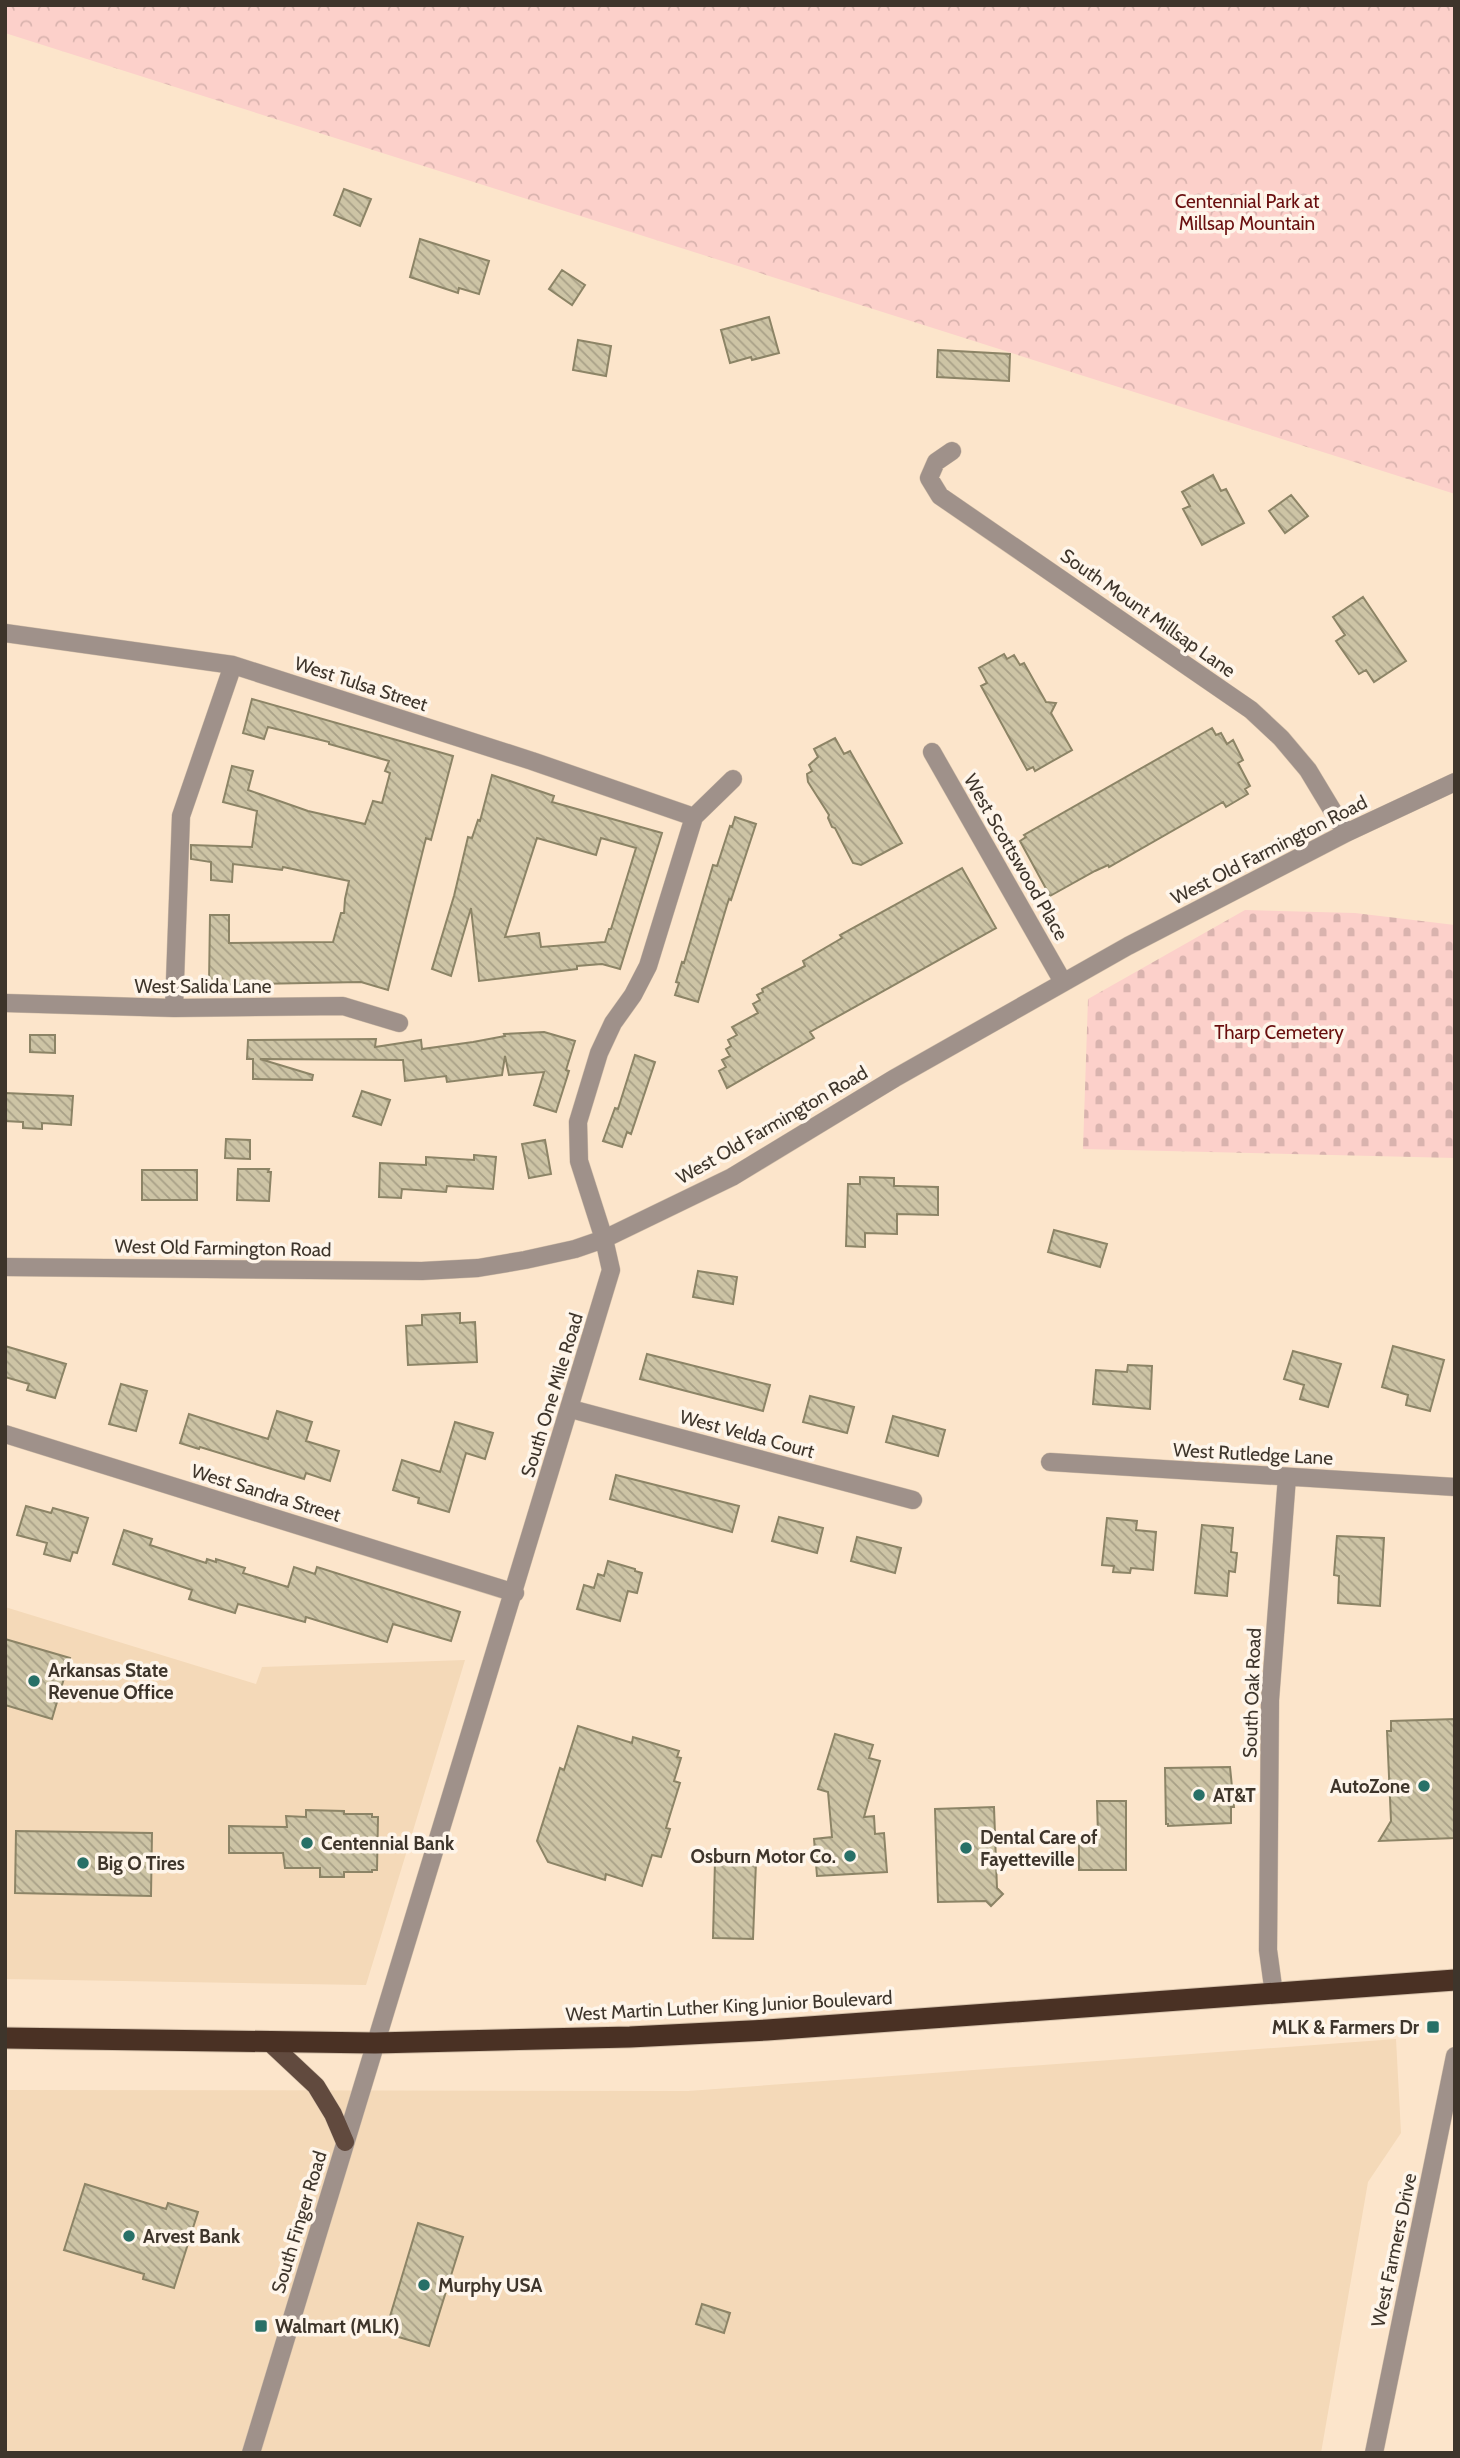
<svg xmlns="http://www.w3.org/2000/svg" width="1460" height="2458" viewBox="0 0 1460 2458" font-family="Cabin,sans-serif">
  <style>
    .built { fill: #f4d9b8 }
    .cemetery { fill: url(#cemetery-stones) }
    .park { fill: url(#park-crowns) }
    .building { fill: url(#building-back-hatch); stroke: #8c8466; stroke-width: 2; fill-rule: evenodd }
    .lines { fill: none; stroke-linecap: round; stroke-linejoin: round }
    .minor-casing { stroke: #d6c2ab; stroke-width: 19 }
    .major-casing { stroke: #d6c2ab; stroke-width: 19 }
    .highway-casing { stroke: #d6c2ab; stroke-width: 23 }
    .minor { stroke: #9f918a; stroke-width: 18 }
    .major { stroke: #614a3e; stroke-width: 18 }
    .highway { stroke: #4a3124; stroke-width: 21 }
    .poi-dot { fill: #287067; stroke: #fef5ea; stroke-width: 2.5 }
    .labels { text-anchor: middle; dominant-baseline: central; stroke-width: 7; stroke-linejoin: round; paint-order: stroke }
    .park-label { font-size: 19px; fill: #690e0e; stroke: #fef5ea }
    .street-label { font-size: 19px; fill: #3e352b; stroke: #fef5ea }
    .poi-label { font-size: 19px; font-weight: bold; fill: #3e352b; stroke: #fef5ea; text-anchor: start }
  </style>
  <defs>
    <pattern id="cemetery-stones" width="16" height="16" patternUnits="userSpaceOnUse" patternTransform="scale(1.75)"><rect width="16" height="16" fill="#fcd0ca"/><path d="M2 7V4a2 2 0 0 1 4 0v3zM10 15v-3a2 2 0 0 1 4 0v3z" fill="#d9b3ae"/></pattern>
    <pattern id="park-crowns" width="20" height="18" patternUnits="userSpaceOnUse" patternTransform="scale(1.75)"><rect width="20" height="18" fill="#fcd0ca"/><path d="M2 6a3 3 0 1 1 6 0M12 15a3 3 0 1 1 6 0" fill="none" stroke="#d9b3ae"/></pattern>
    <pattern id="building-back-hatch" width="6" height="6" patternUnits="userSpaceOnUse" patternTransform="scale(1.75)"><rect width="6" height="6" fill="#cdc4a5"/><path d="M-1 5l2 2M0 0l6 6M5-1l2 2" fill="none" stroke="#a8a087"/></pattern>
  </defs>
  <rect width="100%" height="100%" fill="#fce5cb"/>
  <path class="built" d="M5,1607L256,1684L262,1667L465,1660L366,1985L5,1979Z
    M1396,2039L1401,2133L1368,2182L1321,2453H5V2090L688,2091Z"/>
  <path class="cemetery" d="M1245,910L1355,913L1455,925V1158L1083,1149L1088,999Z"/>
  <path class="park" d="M5,5H1455V494L5,33Z"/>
  <path class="building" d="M344,189L371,199L360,226L334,215Z
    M420,239L489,261L479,294L459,288L458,293L410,277Z
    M562,270L585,285L572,305L549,289Z
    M769,317L779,353L752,360L751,357L730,363L721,330Z
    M578,340L611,346L606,376L573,370Z
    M938,350L1010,354L1009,381L937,377Z
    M1213,475L1221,491L1226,489L1244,523L1202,545L1183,509L1190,506L1182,492Z
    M1291,495L1308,516L1285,533L1269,511Z
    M1363,597L1406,661L1374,682L1366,670L1359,674L1336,641L1345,635L1333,617Z
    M1004,654L1007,659L1014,655L1020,665L1024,663L1046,702L1056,703L1051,713L1072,750L1035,771L1033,767L1027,770L981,686L987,683L979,668Z
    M252,699L453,756L431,840L426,838L388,990L361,982L209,985L210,915H229V943L333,942L341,913H344L345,899L349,881L283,867L282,870L233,864L232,882L211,880V862L191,859V845L252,847L257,811L223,802L232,766L253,771L248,790L308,811L365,824L373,801L382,803L390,773L385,771L389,761L329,744V742L268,727L264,739L243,733Z
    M1212,728L1216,735L1221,733L1227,744L1233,740L1243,760L1238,763L1250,786L1245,789L1248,794L1226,807L1223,802L1109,867L1108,865L1095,871L1050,896L1020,841L1026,837L1024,835Z
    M835,738L844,754L850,751L902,843L861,865L853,863L835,828L832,827L828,818L829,815L808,782L807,774L812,771L809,765L818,757L814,749Z
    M492,775L554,796L552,802L662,833L620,969L602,964L577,966V969L479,981L471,908L451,976L432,969L454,896L468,837L472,838L478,820L480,821ZM537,838L596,855L601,838L636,848L611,929H609L605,942L541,947L539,933L505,937Z
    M735,817L756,824L731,900L729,899L727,905L698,1002L675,995L679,983L676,982L682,962L684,963L713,865L717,866L730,826L732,827Z
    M962,868L996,928L810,1032L814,1038L727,1088L719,1071L726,1067L722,1060L730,1056L726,1049L731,1046L728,1040L737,1035L732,1027L758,1013L753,1004L760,1000L757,995L763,992L762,989L805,966L803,961L842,938L840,935Z
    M544,1032L575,1041L566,1070L569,1071L556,1112L534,1105L544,1072L509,1075L505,1056L502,1075L447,1082L446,1076L405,1081L403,1060L260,1059L313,1075L312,1080L253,1079V1059H247L248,1040L376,1039L375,1047L421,1040L422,1049L473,1042L505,1036L504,1034Z
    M30,1035H55V1053L30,1052Z
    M635,1055L655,1062L631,1134L627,1132L622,1147L603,1141L615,1108L618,1109Z
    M362,1091L390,1100L381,1125L353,1116Z
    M5,1093L73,1096L71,1125L42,1123V1129L23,1128V1122L5,1121Z
    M226,1139L250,1140V1159L225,1158Z
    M545,1140L551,1174L529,1178L522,1144Z
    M474,1155L496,1157L493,1189L447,1186L446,1192L402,1189L401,1198L379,1197L380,1163L426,1165V1157L474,1160Z
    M238,1169H269L268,1172H271L269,1201L237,1200Z
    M142,1170H197V1200H142Z
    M860,1177L894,1178V1186H898L938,1187V1215L897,1214V1234L865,1233V1247L846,1246L848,1184H860Z
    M1054,1230L1107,1244L1100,1267L1048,1252Z
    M698,1271L737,1277L733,1304L693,1297Z
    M460,1313V1323L475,1322L477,1362L408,1365L406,1326L422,1325V1315Z
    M5,1346L66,1364L55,1398L27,1390L29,1384L5,1377Z
    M1393,1346L1444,1360L1430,1411L1406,1405L1408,1395L1382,1387Z
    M1293,1351L1341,1364L1328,1407L1300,1399L1304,1385L1284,1379Z
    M647,1354L770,1385L763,1411L640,1379Z
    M1128,1365L1152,1366L1150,1409L1093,1404L1096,1370L1127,1372Z
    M121,1384L147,1391L136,1431L109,1424Z
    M810,1396L854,1407L847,1433L803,1422Z
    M277,1411L312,1422L306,1441L339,1451L330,1481L306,1473L304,1479L200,1447L199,1449L180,1443L189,1414L268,1439Z
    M893,1416L945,1430L938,1456L886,1442Z
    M455,1422L493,1433L485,1459L466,1453L449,1512L418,1503L419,1498L393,1490L402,1460L440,1472Z
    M616,1475L739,1506L732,1532L610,1499Z
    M26,1506L51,1513L53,1508L88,1518L77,1553L73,1552L70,1561L44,1554L47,1543L17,1535Z
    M779,1517L823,1528L817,1553L772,1541Z
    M1107,1518L1137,1521L1136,1530L1156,1532L1153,1570L1131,1568L1130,1573L1113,1572L1114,1566L1102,1565Z
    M1202,1525L1233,1528L1231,1552L1237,1553L1235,1572L1229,1571L1227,1596L1195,1593Z
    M124,1530L152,1539L150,1545L206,1563L207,1559L216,1562V1559L245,1568L243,1573L288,1587L294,1567L315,1574L317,1567L460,1612L451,1641L393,1624L387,1642L306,1617L305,1622L238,1604L235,1613L189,1599L192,1590L113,1564Z
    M1337,1536L1384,1538L1380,1606L1338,1603L1339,1576L1334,1575Z
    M857,1537L901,1548L895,1573L851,1561Z
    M608,1561L635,1569V1571L642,1573L637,1593L628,1591L620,1621L577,1609L584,1585L594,1588L598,1574L604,1576Z
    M5,1639L70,1658L52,1719L5,1705Z
    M1455,1719V1838L1379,1841L1391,1821L1387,1731H1391V1721Z
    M578,1726L632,1743L633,1737L679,1751L677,1757L681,1758L674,1781L680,1783L666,1828L670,1829L661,1857L652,1855L642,1886L606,1874L605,1880L548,1862L537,1841L560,1768L564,1770Z
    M835,1734L873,1745L869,1758L880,1761L864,1817L874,1816L875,1834L884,1833L887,1872L817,1876L814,1839L832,1837L828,1792L818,1789Z
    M1230,1767L1234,1807H1231V1823L1168,1826V1824H1166L1165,1768Z
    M1097,1801H1126V1870H1079V1836H1098Z
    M994,1807L997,1888L1003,1894L991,1906L986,1901L938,1902L935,1809Z
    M306,1810L344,1811V1814H372V1817H378L377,1870H372V1872H344V1877H320V1868H285L283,1853H229V1826L287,1827L286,1816L306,1817Z
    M16,1831L152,1833L151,1896L15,1893Z
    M715,1861L756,1862L753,1939L713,1938Z
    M85,2184L166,2209L168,2203L198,2212L174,2288L143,2279L144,2274L64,2250Z
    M418,2223L463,2237L429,2346L385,2333Z
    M702,2304L730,2313L724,2333L696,2324Z"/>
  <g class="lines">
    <defs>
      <path id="minor" d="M952,451L936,462L929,478L940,496L1251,710L1281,738L1308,770L1346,833
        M5,633L233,665L532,761L694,817
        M932,752L1063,982
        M5,1003L174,1008L343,1006L399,1023
        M174,1008L181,816L233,665
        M5,1267L422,1271L478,1268L525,1260L575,1249L604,1239L732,1177L895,1078L1128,946L1346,833L1455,782
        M571,1409L913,1500
        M5,1434L515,1593
        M1050,1462L1455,1487
        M1274,1994L1268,1950L1270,1700L1287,1477
        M251,2453L611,1270L604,1239L579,1161L578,1122L599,1053L613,1023L633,995L648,966L694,817L733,779
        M1374,2453L1455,2056"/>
      <path id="major" d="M268,2041L316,2086L333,2114L345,2142"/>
      <path id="highway" d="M5,2038L375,2043L630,2037L767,2030L1455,1980"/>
    </defs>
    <use href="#minor" class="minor-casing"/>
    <use href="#major" class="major-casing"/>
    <use href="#highway" class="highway-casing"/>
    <use href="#minor" class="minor"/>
    <use href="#major" class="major"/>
    <use href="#highway" class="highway"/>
  </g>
  <g class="poi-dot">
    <circle cx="34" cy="1681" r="7"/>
    <circle cx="1424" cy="1786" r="7"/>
    <circle cx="1199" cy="1795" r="7"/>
    <circle cx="307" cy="1843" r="7"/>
    <circle cx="966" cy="1848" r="7"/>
    <circle cx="850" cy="1856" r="7"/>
    <circle cx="83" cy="1863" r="7"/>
    <rect x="1426" y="2020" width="14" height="14" rx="3.5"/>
    <circle cx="129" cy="2236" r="7"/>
    <circle cx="424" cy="2285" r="7"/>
    <rect x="254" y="2319" width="14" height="14" rx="3.5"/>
  </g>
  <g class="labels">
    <g class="park-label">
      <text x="1247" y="201">Centennial Park at<tspan x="1247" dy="22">Millsap Mountain</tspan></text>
      <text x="1279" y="1032">Tharp Cemetery</text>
    </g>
    <g class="street-label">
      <text transform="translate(1148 613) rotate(35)">South Mount Millsap Lane</text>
      <text transform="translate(361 684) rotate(18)">West Tulsa Street</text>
      <text transform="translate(1269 850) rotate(-27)">West Old Farmington Road</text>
      <text transform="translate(1016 857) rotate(60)">West Scottswood Place</text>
      <text x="203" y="986">West Salida Lane</text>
      <text transform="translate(772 1125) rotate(-30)">West Old Farmington Road</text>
      <text transform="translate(223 1248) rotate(1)">West Old Farmington Road</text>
      <text transform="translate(552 1395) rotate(-73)">South One Mile Road</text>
      <text transform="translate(747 1434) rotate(15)">West Velda Court</text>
      <text transform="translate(1253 1454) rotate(3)">West Rutledge Lane</text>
      <text transform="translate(266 1493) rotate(17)">West Sandra Street</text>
      <text transform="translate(1252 1693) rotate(-88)">South Oak Road</text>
      <text transform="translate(729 2006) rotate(-3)">West Martin Luther King Junior Boulevard</text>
      <text transform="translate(299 2222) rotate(-73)">South Finger Road</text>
      <text transform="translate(1394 2250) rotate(-78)">West Farmers Drive</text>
    </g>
    <g class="poi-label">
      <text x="48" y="1670">Arkansas State<tspan x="48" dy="22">Revenue Office</tspan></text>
      <text x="1410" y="1786" text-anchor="end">AutoZone</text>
      <text x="1213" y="1795">AT&amp;T</text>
      <text x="980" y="1837">Dental Care of<tspan x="980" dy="22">Fayetteville</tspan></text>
      <text x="321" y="1843">Centennial Bank</text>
      <text x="836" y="1856" text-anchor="end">Osburn Motor Co.</text>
      <text x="97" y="1863">Big O Tires</text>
      <text x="1419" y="2027" text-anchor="end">MLK &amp; Farmers Dr</text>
      <text x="143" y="2236">Arvest Bank</text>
      <text x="438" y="2285">Murphy USA</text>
      <text x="275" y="2326">Walmart (MLK)</text>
    </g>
  </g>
  <rect width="1460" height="2458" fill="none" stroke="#3e352b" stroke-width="14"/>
</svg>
